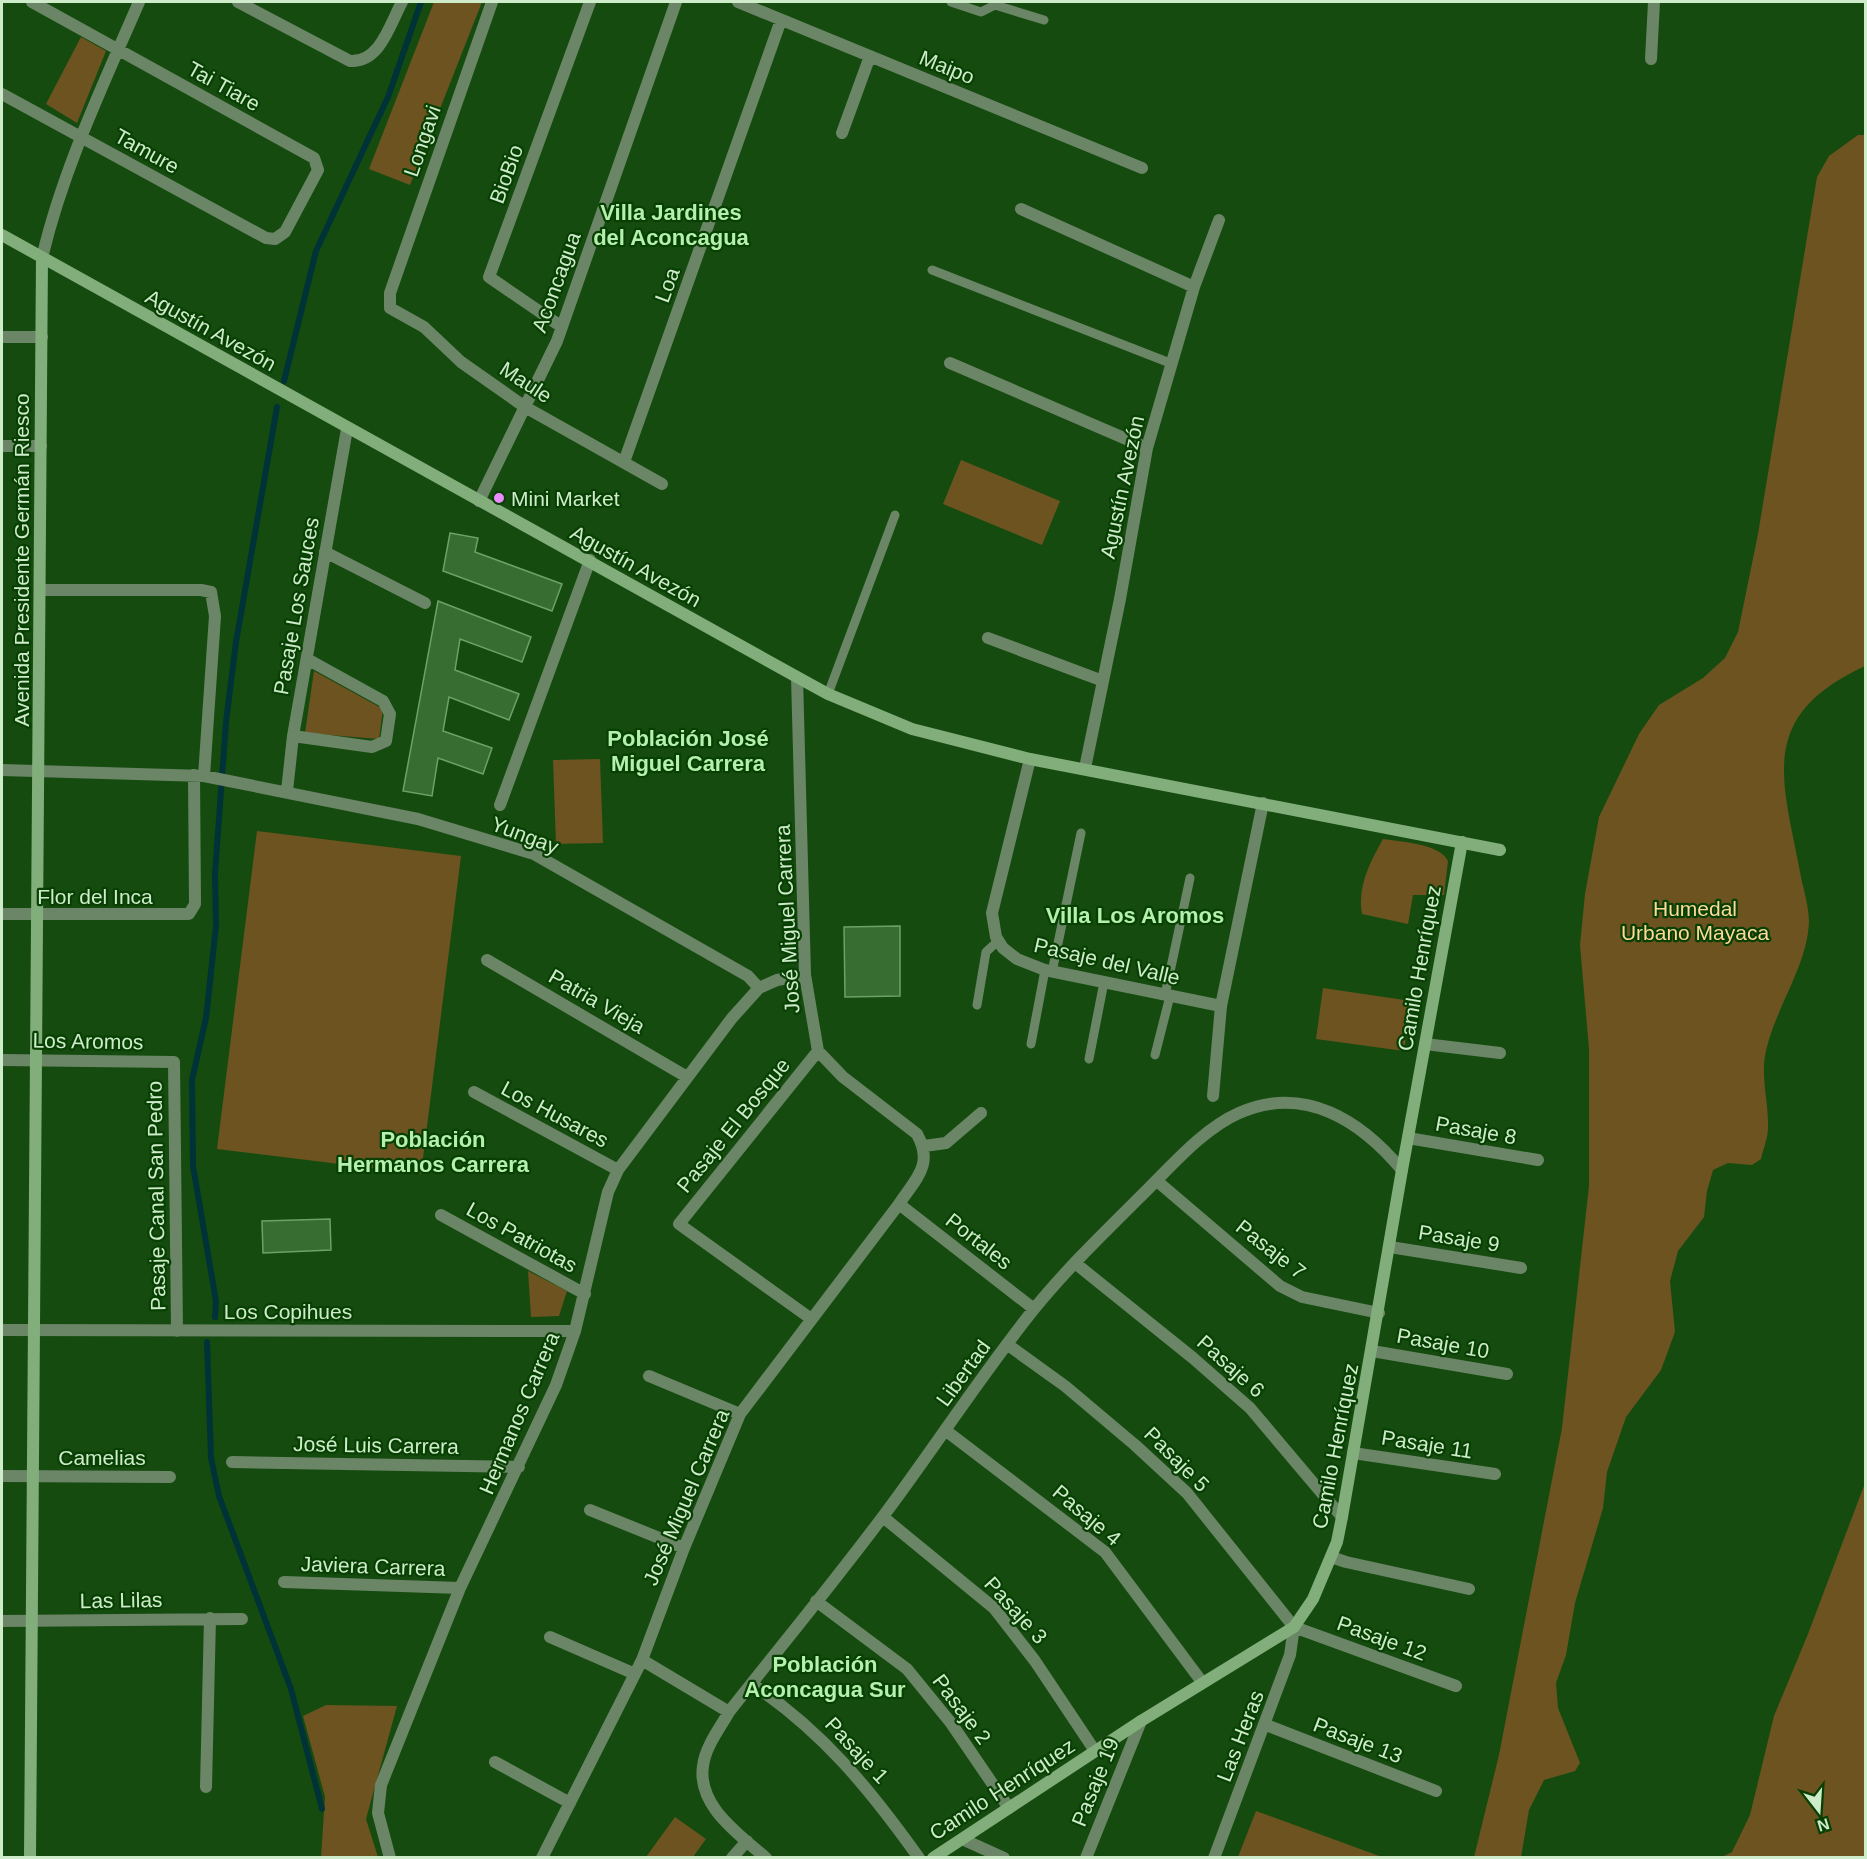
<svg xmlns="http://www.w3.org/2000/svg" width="1867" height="1859" viewBox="0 0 1867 1859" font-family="Helvetica,sans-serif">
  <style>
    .green { fill: #6c5320 }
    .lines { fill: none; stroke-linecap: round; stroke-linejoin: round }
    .stream { stroke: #003337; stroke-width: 6 }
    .building { fill: #386d32; stroke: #6ca265; stroke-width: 1.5 }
    .lane { stroke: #6b8667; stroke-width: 9 }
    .street { stroke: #6b8667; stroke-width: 12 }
    .secondary { stroke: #82ae7c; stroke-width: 12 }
    .poi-dot { fill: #eb8dfb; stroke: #074002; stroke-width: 2 }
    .labels { text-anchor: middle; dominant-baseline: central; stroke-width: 4.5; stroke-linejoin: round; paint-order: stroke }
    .street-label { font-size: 21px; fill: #ceebca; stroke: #074002 }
    .poi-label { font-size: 21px; fill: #ceebca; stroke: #074002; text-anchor: start }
    .park-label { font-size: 21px; fill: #fed997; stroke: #074002 }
    .neighbourhood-label { font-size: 22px; font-weight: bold; fill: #b6f0af; stroke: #074002 }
  </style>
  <rect width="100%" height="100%" fill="#164b10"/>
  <path class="green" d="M434,2H482L410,185L369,169Z
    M81,37L106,51L77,123L46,104Z
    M1858,135H1865V666C1755,717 1783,780 1801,877C1804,891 1809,908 1809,922C1807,967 1776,1006 1766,1051C1760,1076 1769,1103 1768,1128C1768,1138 1763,1149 1761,1159L1752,1165L1728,1163L1713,1170L1707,1191L1704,1217L1678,1251L1670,1281L1675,1332L1661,1370L1626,1417L1607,1472L1603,1508L1575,1603L1566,1655L1556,1683L1558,1708L1580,1763L1575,1771L1544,1780L1529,1810L1521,1857H1474L1499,1755L1562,1428L1589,1186V1049L1580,945L1585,894L1599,817L1639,734L1659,705L1703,678L1725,658L1738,632L1758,534L1817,177L1829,156Z
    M961,460L1060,501L1042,545L943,504Z
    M314,671L383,709L379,739L305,733Z
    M600,759L603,843L556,844L553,760Z
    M257,831L461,856L421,1174L217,1149Z
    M1383,839C1401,842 1439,843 1448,861L1444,895H1413L1408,924L1362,914C1357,887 1370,862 1383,839Z
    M1323,988L1411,1001L1404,1051L1316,1039Z
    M528,1271L567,1291L559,1316L531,1317Z
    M1865,1483V1857H1722L1732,1852L1750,1815L1774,1716L1808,1634Z
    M326,1705L397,1706L366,1819L378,1857H321L325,1797L303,1716Z
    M1256,1811L1382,1857H1238Z
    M675,1817L706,1839L693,1857H646Z"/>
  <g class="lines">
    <path class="stream" d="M284,381L316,251L388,97L421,2
      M215,1317L216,1301L193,1166L192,1080L206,1018L216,926L215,874L226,722L236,642L277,407
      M207,1342L211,1458L219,1496L291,1689L322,1809"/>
  </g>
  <path class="building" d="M450,533L478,538L475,552L562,584L552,611L443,571Z
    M438,601L531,637L522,662L460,639L455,670L519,694L509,720L449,697L443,731L492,748L483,774L438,758L432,796L403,791Z
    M900,926V996L845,997L844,927Z
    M330,1219L331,1250L263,1253L262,1221Z"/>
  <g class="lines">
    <path class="lane" d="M951,2L981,12L995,5L1044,20
      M932,270L1170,363
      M828,694L895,515
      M1052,972L1081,833
      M1165,995L1190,878
      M977,1005L986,952L998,941
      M1031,1044L1045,970
      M1155,1055L1170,996
      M1089,1059L1104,982"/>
    <path class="street" d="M238,2L350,61C380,63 390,24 402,2
      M492,2L390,293V308L424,327L461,362L525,407L662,484
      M738,2L1142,168
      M1651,59L1654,2
      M2,94L266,238L275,239L285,232L318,170L314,158L32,2
      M842,133L870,56
      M1021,209L1194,287
      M42,258C63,169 103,85 139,2
      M562,327L489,277L590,2
      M2,337H42
      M950,363L1147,448
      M2,446H41
      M624,462L781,20
      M479,501L557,341L676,2
      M325,552L425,603
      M40,590H201L211,592L215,616L204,776
      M988,638L1103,681
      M293,736L372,747L386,741L390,714L383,701L307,659
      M1030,759L992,913L996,937L1003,948L1017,959L1045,970L1221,1006
      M1085,768L1120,599L1147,448L1194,287L1219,220
      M2,770L204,776L418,819L534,854L748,976L759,988
      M287,791L293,736L347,429
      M500,805L590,560
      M2,914H189L195,904L194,775
      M487,960L687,1077
      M1425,1044L1500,1053
      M2,1060L174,1062L177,1331
      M474,1092L618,1170
      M1213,1096L1221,1006L1263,803
      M1408,1138L1538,1160
      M924,1146L946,1143L981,1113
      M1157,1181L1280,1286L1302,1297L1379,1313
      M899,1204L1034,1309
      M441,1215L585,1294
      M1390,1247L1521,1268
      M1075,1263L1193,1358L1250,1408L1342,1517
      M810,1318L679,1224L818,1051
      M2,1330L575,1331
      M1008,1345L1065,1386L1135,1445L1187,1493L1294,1627L1456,1686
      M1372,1351L1507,1374
      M649,1376L740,1414
      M945,1430L1105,1552L1202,1682
      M1353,1453L1495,1474
      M232,1462L519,1467
      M2,1476L170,1477
      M590,1510L684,1548
      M883,1517L994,1608L1035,1661L1095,1751
      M1331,1557L1346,1562L1469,1589
      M284,1582L460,1588
      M816,1601L907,1669L951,1723L1009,1808
      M2,1621L242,1619
      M550,1637L635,1674
      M642,1660L729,1712
      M752,1684C823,1732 869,1788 919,1858
      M1266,1725L1436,1791
      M495,1762L570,1803
      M206,1787L210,1618
      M962,1839L1004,1858
      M390,1858L378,1813L381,1785L460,1588L556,1385L575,1331L608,1192L618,1170L732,1018L759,988L777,980L805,975
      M542,1858L642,1660L684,1548L740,1414L899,1204C916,1178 934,1165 917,1134L843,1077L818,1051L805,975L797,677
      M732,1858L747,1841
      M766,1858C739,1834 697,1806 703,1766C705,1747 720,1728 729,1712C781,1646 834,1582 884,1515C935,1447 981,1375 1034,1309C1069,1266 1110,1227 1149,1188C1175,1162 1205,1128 1239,1113C1305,1084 1361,1121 1402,1170
      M1086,1858L1141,1721
      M1214,1858L1290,1655L1294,1627"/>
    <path class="secondary" d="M2,235L797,677L828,694L912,729L1030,759L1500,850
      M30,1858L42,258
      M933,1858L1141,1721L1294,1627L1313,1599L1337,1542L1342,1517L1402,1170L1462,842"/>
  </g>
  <circle class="poi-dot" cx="499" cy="498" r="6"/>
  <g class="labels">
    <g class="street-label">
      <text transform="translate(947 67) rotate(22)">Maipo</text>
      <text transform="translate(224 86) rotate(29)">Tai Tiare</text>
      <text transform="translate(422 141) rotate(-71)">Longavi</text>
      <text transform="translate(147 151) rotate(29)">Tamure</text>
      <text transform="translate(506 174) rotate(-70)">BioBio</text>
      <text transform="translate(556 282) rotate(-70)">Aconcagua</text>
      <text transform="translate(667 285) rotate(-70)">Loa</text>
      <text transform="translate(211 330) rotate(29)">Agustín Avezón</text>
      <text transform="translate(526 382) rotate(33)">Maule</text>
      <text transform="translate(1122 487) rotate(-78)">Agustín Avezón</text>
      <text transform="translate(21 560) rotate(-90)">Avenida Presidente Germán Riesco</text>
      <text transform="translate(636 566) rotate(29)">Agustín Avezón</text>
      <text transform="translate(296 606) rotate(-80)">Pasaje Los Sauces</text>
      <text transform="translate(525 835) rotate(21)">Yungay</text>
      <text x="95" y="896">Flor del Inca</text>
      <text transform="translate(787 919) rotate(-93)">José Miguel Carrera</text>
      <text transform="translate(1107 961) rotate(13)">Pasaje del Valle</text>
      <text transform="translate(1419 968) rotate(-80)">Camilo Henríquez</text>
      <text transform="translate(597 1001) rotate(30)">Patria Vieja</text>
      <text transform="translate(88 1041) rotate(1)">Los Aromos</text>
      <text transform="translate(555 1114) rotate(28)">Los Husares</text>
      <text transform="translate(733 1125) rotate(-51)">Pasaje El Bosque</text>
      <text transform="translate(1476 1130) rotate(10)">Pasaje 8</text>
      <text transform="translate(156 1196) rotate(-91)">Pasaje Canal San Pedro</text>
      <text transform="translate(522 1237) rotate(29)">Los Patriotas</text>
      <text transform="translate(1459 1238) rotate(9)">Pasaje 9</text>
      <text transform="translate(979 1241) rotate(38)">Portales</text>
      <text transform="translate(1271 1249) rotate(38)">Pasaje 7</text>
      <text x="288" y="1311">Los Copihues</text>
      <text transform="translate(1443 1343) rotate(10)">Pasaje 10</text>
      <text transform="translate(1231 1366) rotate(42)">Pasaje 6</text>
      <text transform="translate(963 1373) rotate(-54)">Libertad</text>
      <text transform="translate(519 1413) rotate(-67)">Hermanos Carrera</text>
      <text transform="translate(1427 1444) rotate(9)">Pasaje 11</text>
      <text transform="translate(376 1445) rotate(1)">José Luis Carrera</text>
      <text transform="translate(1335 1446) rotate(-79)">Camilo Henríquez</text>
      <text x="102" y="1457">Camelias</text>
      <text transform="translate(1177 1459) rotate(45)">Pasaje 5</text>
      <text transform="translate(686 1497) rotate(-67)">José Miguel Carrera</text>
      <text transform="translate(1087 1515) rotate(40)">Pasaje 4</text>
      <text transform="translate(373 1566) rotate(2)">Javiera Carrera</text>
      <text transform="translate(121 1600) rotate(-1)">Las Lilas</text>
      <text transform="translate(1016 1610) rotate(48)">Pasaje 3</text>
      <text transform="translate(1382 1638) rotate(20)">Pasaje 12</text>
      <text transform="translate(962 1709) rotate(53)">Pasaje 2</text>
      <text transform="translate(1240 1736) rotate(-69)">Las Heras</text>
      <text transform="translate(1358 1740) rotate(21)">Pasaje 13</text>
      <text transform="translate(857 1750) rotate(47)">Pasaje 1</text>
      <text transform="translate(1095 1782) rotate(-68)">Pasaje 19</text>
      <text transform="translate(1002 1789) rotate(-33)">Camilo Henríquez</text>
    </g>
    <g class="poi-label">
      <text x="511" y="498">Mini Market</text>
    </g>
    <g class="park-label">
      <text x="1695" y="908">Humedal<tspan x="1695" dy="24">Urbano Mayaca</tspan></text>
    </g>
    <g class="neighbourhood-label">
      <text x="671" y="212">Villa Jardines<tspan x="671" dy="25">del Aconcagua</tspan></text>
      <text x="688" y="738">Población José<tspan x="688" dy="25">Miguel Carrera</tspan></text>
      <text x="1135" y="915">Villa Los Aromos</text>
      <text x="433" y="1139">Población<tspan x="433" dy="25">Hermanos Carrera</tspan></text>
      <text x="825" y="1664">Población<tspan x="825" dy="25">Aconcagua Sur</tspan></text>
    </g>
  </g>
  <rect width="1867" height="1859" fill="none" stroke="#ceebca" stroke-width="6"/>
  <g transform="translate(1819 1811) rotate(163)" stroke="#074002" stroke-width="4.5" paint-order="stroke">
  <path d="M0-4.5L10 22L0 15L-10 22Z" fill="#ceebca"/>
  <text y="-9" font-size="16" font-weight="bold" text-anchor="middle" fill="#ceebca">N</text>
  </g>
</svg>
